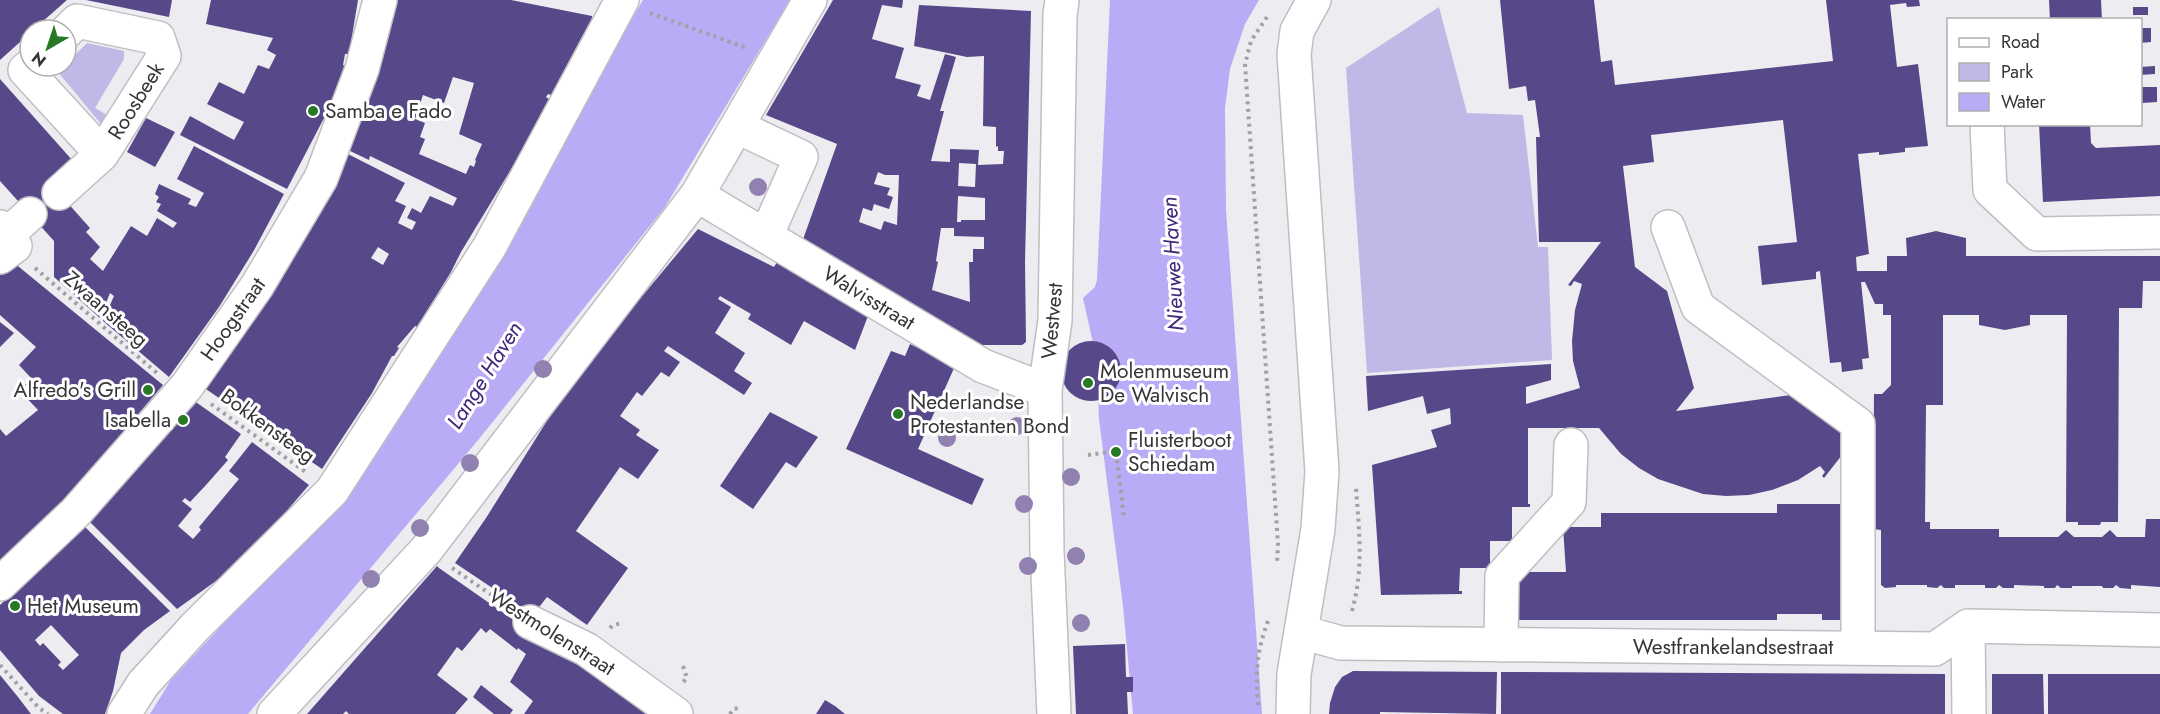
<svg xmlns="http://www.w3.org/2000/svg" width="2160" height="714" viewBox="0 0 2160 714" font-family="Jost,sans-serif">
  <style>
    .green { fill: #c0b8e6 }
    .water { fill: #b9abf5 }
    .building { fill: #57488a; fill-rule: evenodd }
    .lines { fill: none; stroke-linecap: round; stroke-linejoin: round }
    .minor-casing { stroke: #bfbec2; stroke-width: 36 }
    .path { stroke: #a1a0a3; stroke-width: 4; stroke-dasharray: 3 4.5; stroke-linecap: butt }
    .minor { stroke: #fff; stroke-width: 33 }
    .tree { fill: #9081b1 }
    .poi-dot { fill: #287923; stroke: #fff; stroke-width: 2 }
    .labels { text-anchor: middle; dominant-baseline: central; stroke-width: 6; stroke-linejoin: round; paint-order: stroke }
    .street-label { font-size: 21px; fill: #353537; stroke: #fff }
    .poi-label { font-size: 21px; fill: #353537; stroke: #fff; text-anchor: start }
    .water-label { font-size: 22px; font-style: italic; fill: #41287b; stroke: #fff }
  </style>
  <rect width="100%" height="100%" fill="#edecf0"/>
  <path class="green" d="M1439,7L1467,113L1523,115L1538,247H1548L1552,360L1367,373L1346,68Z
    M87,43L124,51V59L95,108L112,118L101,124L58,72Z"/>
  <path class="water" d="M643,0H790L665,207L479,439L248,714H150L171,680L319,521L479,282Z
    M1110,0H1259L1245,24L1230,69L1225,108L1226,210L1262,714H1133L1123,606L1099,419L1097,361L1083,298L1095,287L1097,280Z"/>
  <path class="building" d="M0,0H67L33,30H30V33L0,60Z
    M86,0H172L169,17Z
    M211,0H358L349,54H345L343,65L346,66L334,99L287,189L180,135L190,116L234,140L244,122L207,104L219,82L244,94L258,65L269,69L276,55L267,50L273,38L206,24Z
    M396,0H511L592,16V18L551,95L548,94L546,97L549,99L516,161L461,252L451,272L417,327L415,326L397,347L399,348L394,356H392L372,393L322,469L203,387L344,152L405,183L395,201L406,206L398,223L412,230L416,222L407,218L412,208L421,213L430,196L453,206L457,198L370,156L369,160L346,149L377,79L390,32ZM453,77L474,83L459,134L482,144L475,160L476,161L474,167L470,165L466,174L419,154L425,139L420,137L425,123L415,119L423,95L444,103ZM378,247L389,254L383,265L371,258Z
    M833,0H903L902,8L882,5L872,39L904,48L895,78L921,85L917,96L930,100L945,54L956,57L940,111H944L931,161L950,162V149L979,150L978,165L1003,164L1004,151H998V146L996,147V127L983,126L984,56L967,57L914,46L919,5L1031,11L1025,262L1026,342L1022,345H977L801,245L837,144L766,115ZM959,163L976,164L975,187L958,186ZM878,172L885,175H899L897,225L884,221L881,230L859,222L863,208L872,211L874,204L889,209L893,197L887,195L890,188L874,184ZM958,196L985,198V220H961V222H957ZM941,228H954V236L984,237V249H973V262H969L970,302L932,290L938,262L936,261Z
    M1500,0H1594L1601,62L1612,60L1615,85L1833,61L1826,0H1919L1920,6L1907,7L1906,3L1890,5L1897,67L1918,64L1928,146L1905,148V152L1879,155V152L1858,154L1869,254L1856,257L1857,271H1887V256H1907L1906,238L1936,231L1966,238V256H2160V281H2143L2142,308H2119L2118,522H2101L2100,525H2078V522H2066L2067,315H2030V325L2005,330L1979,325V315H1943V405H1926L1925,522H1930V529H1999V537H2058L2066,530L2074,537H2102L2110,530L2117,537H2145L2146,519H2160V587L2131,585V589L2120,588L2116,585L2113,588H2103L2102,586H2072V588H2061L2057,585L2055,588H2044V586L2014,585V588H2003L1999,585L1996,588H1985V585H1955V588H1944L1941,585L1937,588L1927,587V585H1896V587L1885,588L1881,585V530L1873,529L1874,394H1882L1891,385V315H1883V304H1875L1865,282H1861L1869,358L1862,359L1863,369L1842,372L1841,362L1830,363L1820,271L1816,272V279L1762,285L1758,246L1797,242L1783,120L1651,135L1654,162L1623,166L1635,267L1667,291L1694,388L1676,411L1798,394L1849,429V446L1824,478L1822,476L1825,472L1820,466L1798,480L1772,490L1749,495L1726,496L1703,494L1658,479L1639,468L1621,454L1599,428H1528V504H1530V507H1512V538L1514,541H1490V565L1492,568H1460L1459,591H1462V594L1381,595L1372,465L1437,447L1431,430L1451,424L1450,408L1427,414L1423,396L1368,411L1366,376L1551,364V380L1526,387V404L1580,388L1573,361L1572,341L1575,310L1582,284L1574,281L1571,286L1568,285L1601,242H1539L1536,137H1540L1535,100L1528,101L1526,86L1509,89Z
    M2049,0H2101L2102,20H2050Z
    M2133,7H2148V15H2133Z
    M2140,28H2151V42L2140,43Z
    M2155,66V74L2140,75V67Z
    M0,79L73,161L49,182L90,228L86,232L100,247L90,259L103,271L131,226L147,236L157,218L173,228L177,223L157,211L161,204L156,202L159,197L155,194L159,184L191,199L188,204L196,207L204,193L177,179L194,146L284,194L253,252L219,307L169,377L103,321L114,296L110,293L100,318L54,277V241L0,181Z
    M2142,87H2157V102L2142,103Z
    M146,118L175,132L155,167L127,152Z
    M2039,124H2090L2091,143L2096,148L2160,145V196L2043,202Z
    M698,229L774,267L777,262L868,316L855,350L804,321L791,345L748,319L751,314L720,296L718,299L731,307L715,333L745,353L734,371L752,383L744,395L668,346L664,351L680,362L669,377L661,372L642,396L637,392L620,416L640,430L636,435L659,450L638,479L620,467L576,531L628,568L587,625L547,597L533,615L455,563L486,518L550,416L590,359Z
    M13,262L163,385L64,501L0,562V429L6,436L38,410L19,390L32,379L19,365L36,347L0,315V273Z
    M0,322L14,333L0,347Z
    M1061 371a30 30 0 1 1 60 0a30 30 0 1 1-60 0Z
    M910,344L955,366L918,449L984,479L972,505L846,449L891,351L905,356Z
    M193,400L241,434L225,457L228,460L206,485L190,502L185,498L182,501L192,509L178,526L193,539L201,530L199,527L239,479L229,471L252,442L309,485L284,514L227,573L177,609L89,521L140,465Z
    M770,412L818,437L796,468L786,462L753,509L720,486Z
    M1777,504H1848L1843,620H1822V614H1777V620H1515L1514,572H1566L1563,527H1601V513H1777Z
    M84,526L170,611L144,630L121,653L113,691L105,714H63L39,696L0,650V605ZM51,625L79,655L63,670L58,665L61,662L43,643L40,646L35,640Z
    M437,566L439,568L648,714H524L533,701L510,682L526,654L518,648L517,650L490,629L486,633L481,628L462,651L457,647L437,675L468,699L455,714H349L346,711L343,714H307Z
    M1125,644L1126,677H1133V692H1127L1128,714H1076L1073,646Z
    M1353,671L1497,672L1496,714L1380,712V714H1329L1330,703L1335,687L1342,677Z
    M1501,672L1945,674V714H1501Z
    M1992,674H2043L2044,714H1992Z
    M2048,674H2160V714H2048Z
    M0,675L18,697L31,714H0Z
    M481,685L513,710L510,714H494L473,697Z
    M825,700L835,706L845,714H816Z"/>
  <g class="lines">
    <defs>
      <path id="minor" d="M30,66L25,70L102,154
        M1987,124L1990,190L2037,234L2160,232
        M738,127L801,157L766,236
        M59,193L102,154L164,56L158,38L77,21L66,32
        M697,195L983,366L1045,390
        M0,227L15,246L0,257
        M1668,227L1698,307L1858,424V648
        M7,235L30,214
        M0,584L76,512L187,386L257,286L321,178L362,69L380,0
        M530,622L586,649L676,714
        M1968,626L1969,714
        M1301,632L1341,643L1935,649L1968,626L2160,630
        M1501,645L1502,576L1569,502L1571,445
        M124,714L143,684L195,627L332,491L490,246L622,0
        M274,714L426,550L697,195L810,0
        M1054,714L1047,551L1045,390L1055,321L1060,15L1062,0
        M1293,714L1294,674L1318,529L1322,471L1294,54L1297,31L1314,0"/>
    </defs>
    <use href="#minor" class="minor-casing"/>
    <path class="path" d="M650,13L747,48
      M1267,17L1251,41L1245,64L1278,544L1277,564
      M35,268L157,373
      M211,404L307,473
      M1088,455L1116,451L1124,518
      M452,568L505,604
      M1352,611C1364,568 1359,531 1356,488
      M610,628L613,625L623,623
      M0,665L39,708L48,714
      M683,666L687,678L683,682
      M1258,705C1256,671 1256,653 1268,621
      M730,714L733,709L740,708"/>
    <use href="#minor" class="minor"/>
  </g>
  <g class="tree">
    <circle cx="758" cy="187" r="9"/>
    <circle cx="543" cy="369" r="9"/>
    <circle cx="1017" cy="426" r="9"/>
    <circle cx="947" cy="438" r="9"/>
    <circle cx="470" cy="463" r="9"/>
    <circle cx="1071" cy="477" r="9"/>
    <circle cx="1024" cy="504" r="9"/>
    <circle cx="420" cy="528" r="9"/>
    <circle cx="1076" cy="556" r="9"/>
    <circle cx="1028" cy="566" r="9"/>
    <circle cx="371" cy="579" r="9"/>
    <circle cx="1081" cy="623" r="9"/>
  </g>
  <g class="poi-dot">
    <circle cx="313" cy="111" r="6"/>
    <circle cx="1088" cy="383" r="6"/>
    <circle cx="148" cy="390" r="6"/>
    <circle cx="898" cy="414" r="6"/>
    <circle cx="183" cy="420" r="6"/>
    <circle cx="1116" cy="452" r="6"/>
    <circle cx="15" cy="606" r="6"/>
  </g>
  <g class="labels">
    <g class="street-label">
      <text transform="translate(136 101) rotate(-58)">Roosbeek</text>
      <text transform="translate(869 298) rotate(31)">Walvisstraat</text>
      <text transform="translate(106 309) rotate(41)">Zwaansteeg</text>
      <text transform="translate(233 319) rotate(-55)">Hoogstraat</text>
      <text transform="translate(1052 321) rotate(-85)">Westvest</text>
      <text transform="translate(268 426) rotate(36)">Bokkensteeg</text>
      <text transform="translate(552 632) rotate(32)">Westmolenstraat</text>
      <text x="1733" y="647">Westfrankelandsestraat</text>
    </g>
    <g class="poi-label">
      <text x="325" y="111">Samba e Fado</text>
      <text x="1100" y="371">Molenmuseum<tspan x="1100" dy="24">De Walvisch</tspan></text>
      <text x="136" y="390" text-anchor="end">Alfredo's Grill</text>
      <text x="910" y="402">Nederlandse<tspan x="910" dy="24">Protestanten Bond</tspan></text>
      <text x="171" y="420" text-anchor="end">Isabella</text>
      <text x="1128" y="440">Fluisterboot<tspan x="1128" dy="24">Schiedam</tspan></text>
      <text x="27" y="606">Het Museum</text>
    </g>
    <g class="water-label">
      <text transform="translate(1172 264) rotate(-93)">Nieuwe Haven</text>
      <text transform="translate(484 375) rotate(-58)">Lange Haven</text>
    </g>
  </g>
  <rect x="1947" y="18" width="195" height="108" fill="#ffffff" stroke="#aeaeaf" stroke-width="1.5"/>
  <rect x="1959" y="38" width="30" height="9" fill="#ffffff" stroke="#aeaeaf" stroke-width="1.5"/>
  <text x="2001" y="48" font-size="18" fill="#353537">Road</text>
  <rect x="1959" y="63" width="30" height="18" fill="#c0b8e6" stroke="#aeaeaf" stroke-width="1.5"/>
  <text x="2001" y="78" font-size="18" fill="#353537">Park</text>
  <rect x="1959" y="93" width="30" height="18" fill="#b9abf5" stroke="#aeaeaf" stroke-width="1.5"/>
  <text x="2001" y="108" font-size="18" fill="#353537">Water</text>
  <g transform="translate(48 48) rotate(219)"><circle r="28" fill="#ffffff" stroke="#aeaeaf" stroke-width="1.5"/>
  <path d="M0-4.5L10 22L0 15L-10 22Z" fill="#287923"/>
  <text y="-9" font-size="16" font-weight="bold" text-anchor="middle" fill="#353537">N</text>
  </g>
</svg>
